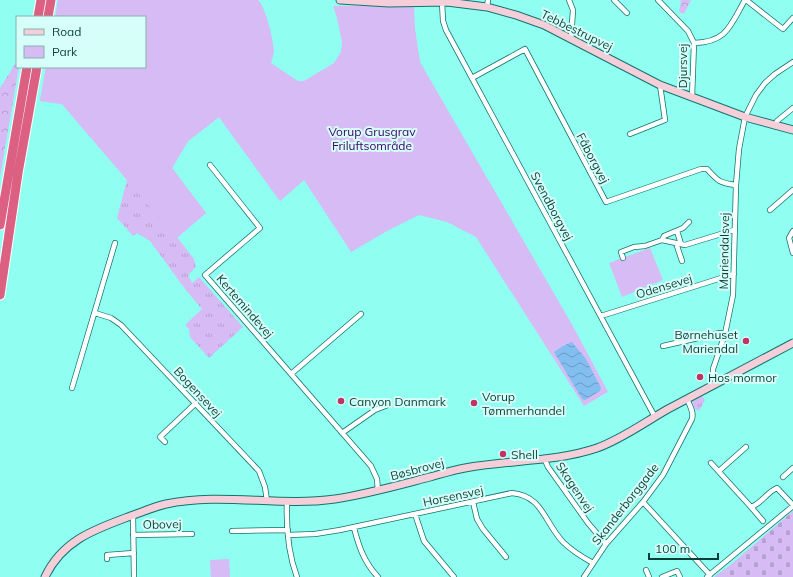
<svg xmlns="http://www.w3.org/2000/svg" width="793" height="577" viewBox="0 0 793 577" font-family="Mulish,sans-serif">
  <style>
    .grass { fill: url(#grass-tufts) }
    .forest { fill: url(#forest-crowns) }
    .cemetery { fill: url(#cemetery-stones) }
    .park { fill: #d6bbf4 }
    .water { fill: url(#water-waves) }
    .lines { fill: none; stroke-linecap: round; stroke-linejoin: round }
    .street-casing { stroke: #14736b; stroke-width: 6 }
    .secondary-casing { stroke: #14736b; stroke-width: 9 }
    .highway-casing { stroke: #fff; stroke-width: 11 }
    .street { stroke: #fff; stroke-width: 4.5 }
    .secondary { stroke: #f4cfd9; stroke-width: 7 }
    .highway { stroke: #db6081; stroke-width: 9 }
    .poi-dot { fill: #c13362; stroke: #d7fff9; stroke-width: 1.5 }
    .labels { text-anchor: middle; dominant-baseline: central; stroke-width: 4; stroke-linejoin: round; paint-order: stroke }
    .street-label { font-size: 12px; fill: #0b3e39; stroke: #d7fff9 }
    .park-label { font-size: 12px; fill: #400266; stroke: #d7fff9 }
    .poi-label { font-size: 12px; fill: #0b3e39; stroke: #d7fff9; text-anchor: start }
  </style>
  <defs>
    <pattern id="grass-tufts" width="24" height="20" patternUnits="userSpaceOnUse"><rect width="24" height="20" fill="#d6bbf4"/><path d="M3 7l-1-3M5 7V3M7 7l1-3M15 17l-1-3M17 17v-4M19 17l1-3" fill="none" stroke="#b6a2d2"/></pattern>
    <pattern id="forest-crowns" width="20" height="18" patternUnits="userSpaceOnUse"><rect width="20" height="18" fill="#d6bbf4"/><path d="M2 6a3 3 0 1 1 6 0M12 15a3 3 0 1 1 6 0" fill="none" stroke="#b6a2d2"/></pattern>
    <pattern id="cemetery-stones" width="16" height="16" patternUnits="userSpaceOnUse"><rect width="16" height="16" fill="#d6bbf4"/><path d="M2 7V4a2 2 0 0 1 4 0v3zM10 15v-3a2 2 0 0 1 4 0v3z" fill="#b6a2d2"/></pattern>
    <pattern id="water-waves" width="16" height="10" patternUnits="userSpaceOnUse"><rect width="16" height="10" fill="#83bef1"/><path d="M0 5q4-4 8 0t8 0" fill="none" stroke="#699cc4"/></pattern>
  </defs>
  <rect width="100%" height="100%" fill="#90fff2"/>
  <path class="grass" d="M46,67L208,99L304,180L280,201L219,117L188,141L172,168L206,213L177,237L194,259L196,267L188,275L192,283L199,277L243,327L209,358L190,337L189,329L185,325L202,309L185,289L150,241L137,233L133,236L117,218L127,180L62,104L40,101Z
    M702,396L705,400L699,411L695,409L692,401Z"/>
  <path class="forest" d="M681,0H691L684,14L679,12Z
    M17,61V67H19L0,177V88Z"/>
  <path class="cemetery" d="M793,511V577H714L729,566Z"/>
  <path class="park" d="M58,0H258C266,7 273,39 274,51C274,54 272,59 271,63L298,81H304L334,63L341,52L342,42L337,18L333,6L414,5L415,28L420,62L574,328L608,392L584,406L476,237L447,222L419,215L387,231L351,252L304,180L280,201L219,117L188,141L172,168L206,213L177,238L62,104L40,101L46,67H145V17H55Z
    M650,248L663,280L622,297L609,263Z
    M229,559L230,577H211L210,560Z"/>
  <path class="water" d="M572,342L586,359L601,388L600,391L585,400L582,399L554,352L563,346Z"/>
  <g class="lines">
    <defs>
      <path id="street" d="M569,0L573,10L571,39
        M614,0L627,13
        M658,0L688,31L694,43L692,98
        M746,0L783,29L793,18
        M442,2L443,21L446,30L655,417
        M487,7L488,0
        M694,43C727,42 730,26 745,0
        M472,78L525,49L606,202L701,169H707C718,181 719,183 736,185
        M775,126L777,121L793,108
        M630,134L665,120L660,85
        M210,165L260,228L205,275L371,466L377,479L378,491
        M770,210L793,190
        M677,231L681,244
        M793,231L789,238L793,253
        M662,240L664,236L683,228L689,222
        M676,243L682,261
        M623,258L621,252L634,247L645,246L662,240L685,245L734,230
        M95,313L111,318L121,325L259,471L265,487L267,501
        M601,316L734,274
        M663,346L720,333L725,334
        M291,374L361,314
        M716,383L713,376V369L725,334L733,295L736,185L739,149L745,117L756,95L765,83L775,74L793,62
        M72,388L115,243
        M342,433L375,410L388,405
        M165,442L160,437L196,403
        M544,458L548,467L588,523L606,544
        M711,463L751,507C761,504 767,492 777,488L793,505
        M719,471L746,447
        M783,477L793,468
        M287,501C286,526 288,553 297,577
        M473,502L477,519L483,529L506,557
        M643,502L710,575
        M751,507L763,521
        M415,514L424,541L454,577
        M133,515L134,577
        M354,528C359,547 364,562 378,577
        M232,531L288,530
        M133,535L192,534
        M288,535L315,534L340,530L512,493C543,496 544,522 563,542C572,551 582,557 593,563
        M107,559V555L134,553
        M646,570L649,577
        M584,577L606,544L643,502L663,475L692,419C694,412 690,406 687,399
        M662,577L677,571L680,577
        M707,577L793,506"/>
      <path id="secondary" d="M340,0L389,3L447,2L487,7L516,15L544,25L660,85L745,117L793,130
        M45,577C62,541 93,530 128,517C140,513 153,507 166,504C221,492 279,507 335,499C367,494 399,485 430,477C441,474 453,470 465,468C508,460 556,462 597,448C622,439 645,422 668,409C709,387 751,365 793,343"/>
      <path id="highway" d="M38,17L41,0
        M48,17L51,0
        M0,225L27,67
        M0,295L18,173L37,67"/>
    </defs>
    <use href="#street" class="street-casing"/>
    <use href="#secondary" class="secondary-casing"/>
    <use href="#highway" class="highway-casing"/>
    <use href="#street" class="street"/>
    <use href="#secondary" class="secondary"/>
    <use href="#highway" class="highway"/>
  </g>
  <g class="poi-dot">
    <circle cx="746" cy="341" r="4"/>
    <circle cx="700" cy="377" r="4"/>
    <circle cx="341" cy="401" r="4"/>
    <circle cx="474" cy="403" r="4"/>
    <circle cx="503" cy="454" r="4"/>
  </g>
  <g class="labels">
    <g class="street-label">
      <text transform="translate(577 30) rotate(26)">Tebbestrupvej</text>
      <text transform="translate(682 66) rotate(-90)">Djursvej</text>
      <text transform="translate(593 158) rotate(62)">Fåborgvej</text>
      <text transform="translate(552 206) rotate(62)">Svendborgvej</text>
      <text transform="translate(724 251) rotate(-89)">Mariendalsvej</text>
      <text transform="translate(664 286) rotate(-17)">Odensevej</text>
      <text transform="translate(245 306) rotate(49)">Kertemindevej</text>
      <text transform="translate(198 392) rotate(47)">Bogensevej</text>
      <text transform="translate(417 469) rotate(-15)">Bøsbrovej</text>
      <text transform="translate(575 487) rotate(56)">Skagenvej</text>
      <text transform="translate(453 496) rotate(-12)">Horsensvej</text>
      <text transform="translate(625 504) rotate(-52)">Skanderborggade</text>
      <text transform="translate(162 524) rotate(-1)">Obovej</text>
    </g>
    <g class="park-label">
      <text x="372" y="131">Vorup Grusgrav<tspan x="372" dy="14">Friluftsområde</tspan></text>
    </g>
    <g class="poi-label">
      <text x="738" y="334" text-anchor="end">Børnehuset<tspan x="738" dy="14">Mariendal</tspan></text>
      <text x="708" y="377">Hos mormor</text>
      <text x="482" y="396">Vorup<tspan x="482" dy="14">Tømmerhandel</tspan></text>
      <text x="349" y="401">Canyon Danmark</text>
      <text x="511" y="454">Shell</text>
    </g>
  </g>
  <rect x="16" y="16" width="130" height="52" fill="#d7fff9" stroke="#85b2ac"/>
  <rect x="24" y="29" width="20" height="6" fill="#f4cfd9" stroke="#85b2ac"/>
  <text x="52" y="36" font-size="12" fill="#0b3e39">Road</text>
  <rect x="24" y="46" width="20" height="12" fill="#d6bbf4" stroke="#85b2ac"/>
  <text x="52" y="56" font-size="12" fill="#0b3e39">Park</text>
  <path d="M649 553v6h69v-6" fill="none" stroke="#0b3e39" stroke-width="2"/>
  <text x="655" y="553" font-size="12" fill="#0b3e39" stroke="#d7fff9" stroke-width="3" paint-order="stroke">100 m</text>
</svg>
